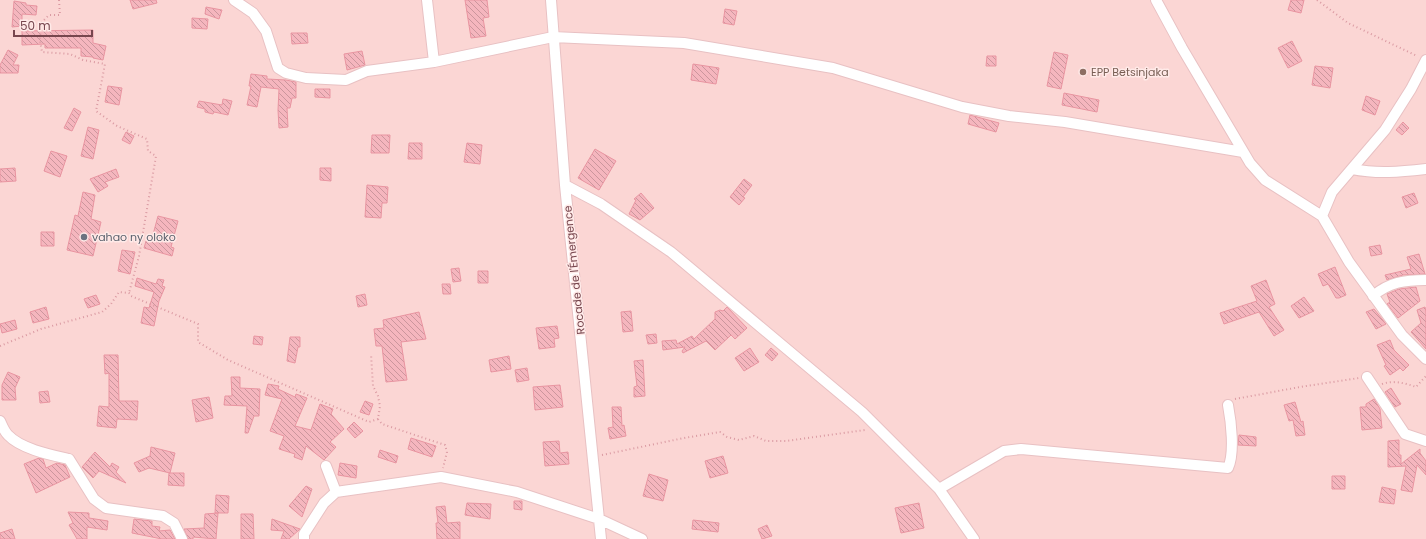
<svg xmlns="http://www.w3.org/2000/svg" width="1426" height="539" viewBox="0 0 1426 539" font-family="Poppins,sans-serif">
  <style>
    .residential { fill: #fbd6d4 }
    .building { fill: url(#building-back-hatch); stroke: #e995a1 }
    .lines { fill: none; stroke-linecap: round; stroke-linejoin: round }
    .minor-casing { stroke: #e8c1c3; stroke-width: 12 }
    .path { stroke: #da9aa2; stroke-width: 2; stroke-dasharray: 1 3; stroke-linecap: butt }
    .minor { stroke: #fff; stroke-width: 10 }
    .education-dot { fill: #8d6e63; stroke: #ffeae8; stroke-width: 1.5 }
    .worship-dot { fill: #6b7280; stroke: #ffeae8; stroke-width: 1.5 }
    .labels { text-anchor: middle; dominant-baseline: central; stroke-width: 3; stroke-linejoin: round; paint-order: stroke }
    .education-label { font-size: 11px; fill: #785e54; stroke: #ffeae8; text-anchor: start }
    .worship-label { font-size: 11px; fill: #5b616d; stroke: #ffeae8; text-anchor: start }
    .street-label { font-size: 11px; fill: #77464e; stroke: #ffeae8 }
  </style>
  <defs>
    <pattern id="building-back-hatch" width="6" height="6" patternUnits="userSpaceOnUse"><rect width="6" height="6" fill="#f5b6be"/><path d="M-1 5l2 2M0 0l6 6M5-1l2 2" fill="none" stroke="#cb969d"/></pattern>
  </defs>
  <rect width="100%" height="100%" fill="#fee3e1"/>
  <path class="residential" d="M0,0H1426V539H0Z"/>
  <path class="building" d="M130,0H156L157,3L133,9Z
    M465,0H487L489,17L483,18L486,36L471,38Z
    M1291,0H1304L1301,13L1288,10Z
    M14,1L26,3V5L37,6L36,15L22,14V26L12,27Z
    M206,7L222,10L219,19L205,14Z
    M725,9L737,11L734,25L723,23Z
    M192,18L208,19L207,29L192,28Z
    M93,30V43L106,46L103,60L93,58V57L81,56V48H45V44L22,45V31Z
    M291,33H307L308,43L292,44Z
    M1292,41L1302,61L1288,68L1278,48Z
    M8,50L18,55L13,65H19L18,73H0V65Z
    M362,51L365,65L347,70L344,54Z
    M1054,52L1068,55L1061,89L1047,86Z
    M987,56H996V66H986Z
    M693,64L719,68L716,84L691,80Z
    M1315,66L1333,68L1330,88L1312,85Z
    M251,74L267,76V79L286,80L296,82V98H292L290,108H287L288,127L279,128L278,110L279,89L261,87L257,107L247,105L251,86H249Z
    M108,86L122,88L119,105L105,102Z
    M315,89H330V98L315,97Z
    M1064,93L1099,100L1097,112L1062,105Z
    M1366,96L1380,101L1375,115L1362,110Z
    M223,99L232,101L228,115L214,112L213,114L205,112V109L197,107L199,101L222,105Z
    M74,108L81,112L72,131L64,128Z
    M970,115L999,123L996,132L968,124Z
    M1403,122L1409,128L1402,135L1396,130Z
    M88,127L99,130L93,159L81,156Z
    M126,132L134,136L130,144L122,140Z
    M372,135H390L389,153H371Z
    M409,143H422V159H408Z
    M467,143L482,145L480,164L464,162Z
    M595,149L616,161L599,190L578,178Z
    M51,151L67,156L60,177L44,171Z
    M15,168L16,181L0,182V169Z
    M320,168H331V181L320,180Z
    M116,169L119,177L105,182L108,186L98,192L90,179Z
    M744,179L752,185L743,197L745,198L739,205L730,197Z
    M367,185L388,187L387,203H382L381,218L365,217Z
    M83,192L95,195L91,219L101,222L93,256L67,250L75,215L78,216Z
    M641,193L654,208L640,220L629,214L636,200L634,199Z
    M1414,193L1418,203L1406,208L1402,197Z
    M158,216L178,221L171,247L174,248L172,256L144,248L146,241L151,242Z
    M41,232H54V246H41Z
    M1380,245L1382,254L1371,256L1369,247Z
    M122,250L135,252L130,274L118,271Z
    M1419,254L1425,274L1403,275L1387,280L1385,275L1411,269L1407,257Z
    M1335,267L1346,295L1339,298H1336L1328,284L1323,286L1318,274Z
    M459,268L461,281L453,282L451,269Z
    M478,271H488V283H478Z
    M137,278L156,284L158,279L164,280L162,286L165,287L159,301L154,326L141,323L144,307L149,308L154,292L135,286Z
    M1266,280L1275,304L1269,307L1284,330L1274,336L1259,312L1224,324L1220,313L1257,301L1251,286Z
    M442,284H450L451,294H443Z
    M1416,287L1420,301L1398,318L1387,304L1390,302L1387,294L1399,289Z
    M365,294L367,305L358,307L356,296Z
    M96,295L100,304L88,308L84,299Z
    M1304,297L1314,311L1299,318L1291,306Z
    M46,307L49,319L33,323L30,312Z
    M727,307L747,328L735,339L731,335L715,350L706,341L683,353L682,351L685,347L663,350L662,341L676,340L677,344L692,336L694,339L715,319V312L720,310L723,311Z
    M1425,307L1426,312V349L1411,332L1421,323L1417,310Z
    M1374,309L1386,324L1376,329L1366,312Z
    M631,311L633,331L623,332L621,312Z
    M419,312L426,339L401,342L407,380L386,382L382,346H376L374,329L384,328L383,320Z
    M15,320L17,329L2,333L0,324Z
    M557,326L559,338L554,339L555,347L539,349L536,328Z
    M656,334L657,343L648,344L646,335Z
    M254,336L263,337L262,345L253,344Z
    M290,337H300V347H298L295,363L287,361Z
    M1390,340L1394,350L1409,365L1403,371L1400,368L1390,375L1384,366L1386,365L1377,345Z
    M750,348L759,362L744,371L735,358Z
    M771,348L778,354L772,361L765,355Z
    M104,355H118L119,401H138L137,420L117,419L116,428L97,426L99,406L109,407V373L105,374Z
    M509,356L511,369L491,372L489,360Z
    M643,360L645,396L634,397V387L637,386L634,361Z
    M527,368L529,380L517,382L515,370Z
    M8,372L20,377L15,388L16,400H2V385Z
    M231,377H240V388L260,389L259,416H254L248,433H245L247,406L224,405L225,396H232Z
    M268,384L279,386L278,389L295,397L296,394L307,398L295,426L311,430L320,404L333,409L331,414L344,429L330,442L336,447L324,460L306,446L302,460L294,457L295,454L279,449L284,436L270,431L282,399L265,395Z
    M560,385L563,407L535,410L533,387Z
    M1391,388L1401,404L1395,407L1385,392Z
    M48,391L50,402L40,403L39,392Z
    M209,397L213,418L196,422L192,400Z
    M1374,399L1380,409L1382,428L1362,430L1360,407H1366V404Z
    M365,401L373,404L369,415L360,412Z
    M1295,402L1301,422L1303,421L1305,435L1296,436L1293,420L1289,421L1284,405Z
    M612,407H621L622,426L624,425L626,436L610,439L608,428L613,427Z
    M354,422L363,431L355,438L347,429Z
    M1239,435L1256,437V446L1238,445Z
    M411,438L436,446L432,457L408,449Z
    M1399,440V455H1401V464L1420,449V453L1426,461V475L1417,465L1412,492L1401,490L1406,466L1388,467V441Z
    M559,441L560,453L568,452L569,464L545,466L543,442Z
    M151,447L175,453L170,473L149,468L139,472L134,463L150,456Z
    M380,450L398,456L396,463L378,457Z
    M95,452L110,467L112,463L119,467L116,472L126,483L99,471L93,478L82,467Z
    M723,456L728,473L710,478L705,461Z
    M39,458L43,459L46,468L57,463L65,465L70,477L36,493L24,464Z
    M340,463L357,466L356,478L338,475Z
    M169,473H184V486L168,485Z
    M649,474L668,480L663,501L643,496Z
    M1332,476H1345V489H1332Z
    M306,486L312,489L302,517L289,506Z
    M1382,487L1396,490L1394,504L1379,502Z
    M216,495L229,496L228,513H215Z
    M514,501H522V510L514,509Z
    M467,503L491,504L490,519L465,515Z
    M919,503L924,528L901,533L895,508Z
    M445,506L447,523L460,522V539H437L436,523H438L436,507Z
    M68,512L89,513V518L108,521L107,530L87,527V539H77L69,525L73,523Z
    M218,513L216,539L193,537V539H188L184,529L204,528L205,514Z
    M241,514H253L254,539H241Z
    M134,519L152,521V526L160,527L159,531L170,530L175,539H162L132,533Z
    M272,519L300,529L289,539H281L284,531L271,530Z
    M693,520L719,523L718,532L692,529Z
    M767,525L772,536L762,539L758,529Z
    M12,529L15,539H0V533Z"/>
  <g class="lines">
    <defs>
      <path id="minor" d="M234,0L253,13L266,31L278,68L286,73L306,78L346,80L367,71L434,62L553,37L684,43L833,68L962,107L1009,116L1065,122L1243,152
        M427,0L434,62
        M551,0L565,185L601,539
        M1156,0L1182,48L1250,163L1265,180L1322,216L1349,262L1402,335L1426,359
        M1352,169C1377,174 1400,172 1426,169
        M565,185L601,204L671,252L862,412L939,489L974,539
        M1322,216L1332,192L1385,130L1411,89L1426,60
        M1373,296C1389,282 1405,280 1426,280
        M1367,377L1405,434L1426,441
        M0,421C2,425 4,431 8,435C21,449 51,455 69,459L94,499L106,508L163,516L174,523L182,539
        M326,466L336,492
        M939,489L1004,451L1021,449L1228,468C1235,453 1231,421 1228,405
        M304,539V534L324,503L336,492L441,477L517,492L599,519L642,539"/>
    </defs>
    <use href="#minor" class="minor-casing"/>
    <path class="path" d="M59,0L60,15H49L41,23L40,41L42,52L70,54L83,60L105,64L96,111L117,126L147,139L148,151L156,156L139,256L129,293
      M1317,0L1348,23L1417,56
      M0,346L41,329L102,312L111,304L119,292L129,293L131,296L198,324V342L228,360L369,422L378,419L380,406L378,396L373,386L371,354
      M1382,384C1393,380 1405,383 1416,387L1426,376
      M1235,399L1300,387L1359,378
      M378,419L382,424L445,445L447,452L443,468
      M602,455L684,438L720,432L727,437L739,440L754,436L766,441H786L865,430"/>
    <use href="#minor" class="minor"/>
  </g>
  <circle class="education-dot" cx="1083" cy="72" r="4"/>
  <circle class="worship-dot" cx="84" cy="237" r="4"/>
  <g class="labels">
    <g class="education-label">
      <text x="1091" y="72">EPP Betsinjaka</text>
    </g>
    <g class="worship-label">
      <text x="92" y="237">vahao ny oloko</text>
    </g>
    <g class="street-label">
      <text transform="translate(574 270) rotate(-96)">Rocade de l'Émergence</text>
    </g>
  </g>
  <path d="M14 30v6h78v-6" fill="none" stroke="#77464e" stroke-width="2"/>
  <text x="20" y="30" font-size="12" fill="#77464e" stroke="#ffeae8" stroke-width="3" paint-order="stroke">50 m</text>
</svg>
